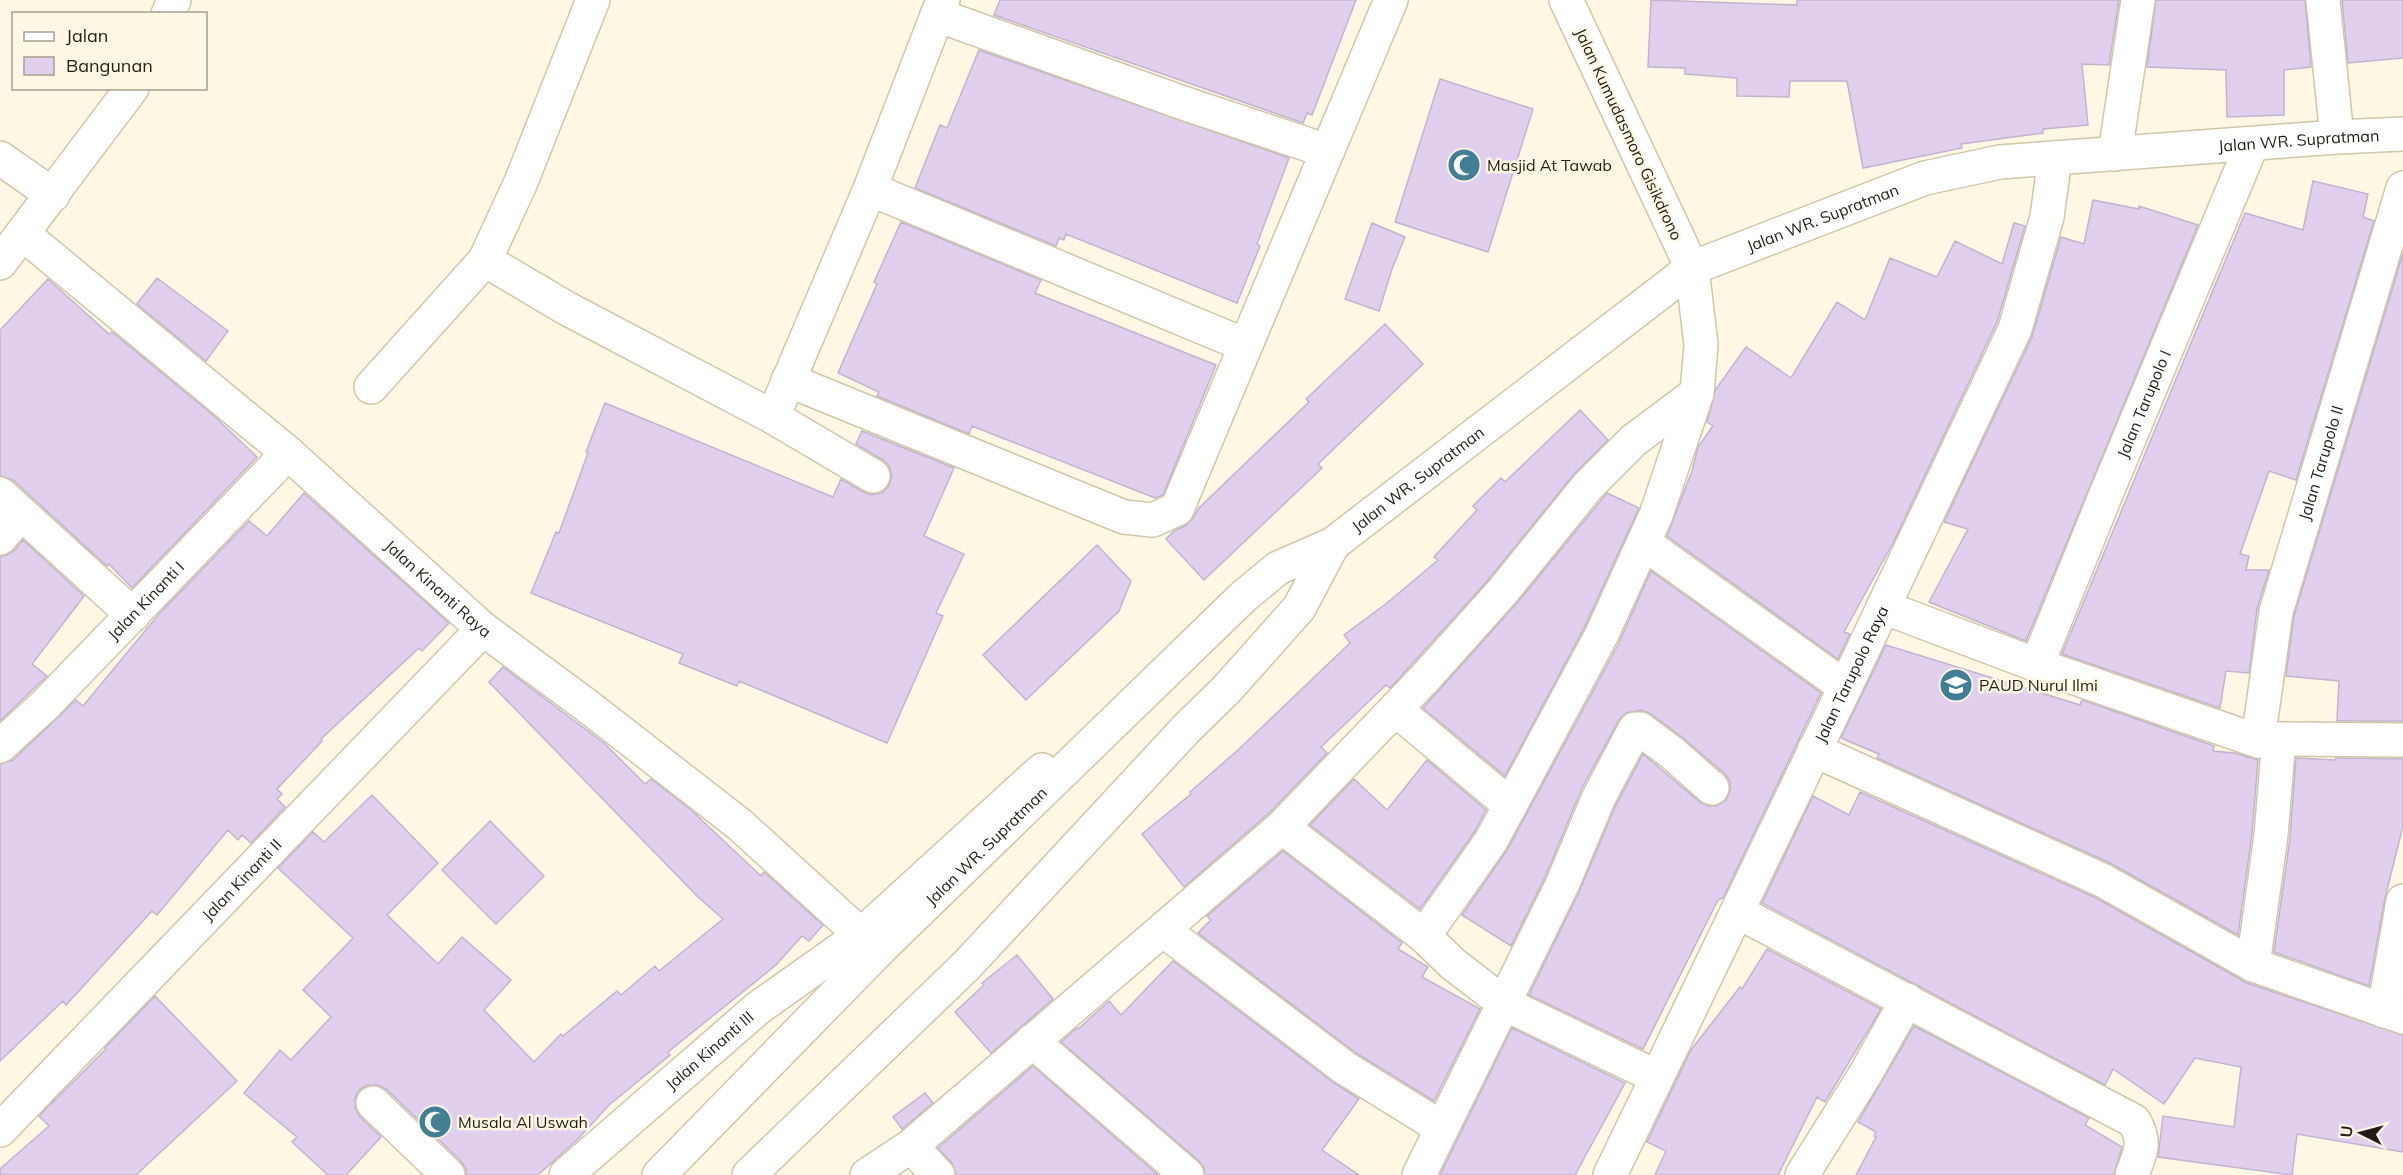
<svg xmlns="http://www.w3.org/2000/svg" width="2403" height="1175" viewBox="0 0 2403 1175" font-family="Mulish,sans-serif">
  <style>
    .building { fill: #e0d0ed; stroke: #c2b3cf; stroke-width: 1.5 }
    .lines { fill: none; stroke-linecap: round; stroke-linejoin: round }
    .street-casing { stroke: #d1c6a8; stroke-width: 36 }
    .secondary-casing { stroke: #d1c6a8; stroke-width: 36 }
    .street { stroke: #fff; stroke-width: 33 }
    .secondary { stroke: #fff; stroke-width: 33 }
    .labels { text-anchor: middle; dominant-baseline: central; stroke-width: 5; stroke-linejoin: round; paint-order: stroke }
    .street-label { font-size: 16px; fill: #221e13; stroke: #fef7e4 }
    .poi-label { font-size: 16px; fill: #221e13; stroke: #fef7e4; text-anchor: start }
  </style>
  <rect width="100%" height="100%" fill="#fef7e4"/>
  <path class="building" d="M1000,0H1356L1312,115L1307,113L1303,123L994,15Z
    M1651,0L1797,5V0H2119L2109,65L2082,64L2088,125L2043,129V133L1961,144L1962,148L1863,168L1847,81H1790L1789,97L1737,96V78L1685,74V68L1648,67Z
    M2156,0H2305L2311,67L2284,70V115L2227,117L2226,70L2147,67Z
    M2342,0H2403V58L2348,63Z
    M979,50L1289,158L1257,244L1260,246L1237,303L1066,234L1064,240L1059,238L1056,246L915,188L940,125L947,128Z
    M1440,79L1533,109L1488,252L1395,222Z
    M2313,181L2368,194L2363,217L2374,221L2296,480L2269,471L2240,554L2249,556L2246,570H2269L2257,609L2249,673L2226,671L2220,708L2062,654L2245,213L2303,230Z
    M2093,200L2139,209V206L2198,225L2026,641L1929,602L1968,529L1944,522L2032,337L2061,237L2084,244Z
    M901,222L1041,280L1035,293L1216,365L1163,495L1155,498L972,426L969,434L877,396L879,392L838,373L877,284L874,282Z
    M1372,223L1405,237L1392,269L1379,311L1345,299Z
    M2014,223L2025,226L1997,322L1894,541L1844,632L1850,634L1838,659L1667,536L1692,471L1698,447L1713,426L1707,422L1716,389L1746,347L1791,378L1837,302L1865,320L1890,258L1937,277L1955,241L2002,264Z
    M2403,253V721H2337L2339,681L2286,676L2294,616Z
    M157,278L228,331L206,361L137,304Z
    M48,279L109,334L112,332L214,416L257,457L132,588L109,564L107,566L13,480L0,476V330Z
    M1385,324L1423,364L1318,464L1322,468L1204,580L1166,539L1174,531L1185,526L1194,517L1198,509L1309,402L1306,399Z
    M605,403L833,497L841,479L863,492L872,495L883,492L889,485L892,476L889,466L883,460L856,444L862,431L954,468L924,536L964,554L936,613L943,616L887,743L739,681L737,686L679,663L683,654L531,593L556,532L559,533L588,453L586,452Z
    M1580,410L1608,440L1574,474L1489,579L1412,664L1390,688L1386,685L1321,747L1327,753L1269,813L1184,887L1142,834L1191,794L1190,792L1238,750L1350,643L1344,635L1387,603L1438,560L1434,557L1477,510L1473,506L1501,478L1505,482Z
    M304,493L449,623L422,651L419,648L321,739L322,741L277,789L282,794L277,799L285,807L251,843L242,835L238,840L228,830L157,915L152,911L66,1005L63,1001L0,1061V764L13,760L76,700L83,706L159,614L249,521L267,536Z
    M1607,493L1639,508L1584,628L1505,776L1423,708L1517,603Z
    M23,540L84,596L32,664L47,676L0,721V556L7,555L14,551Z
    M1097,545L1131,581L1119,611L1026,700L983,655Z
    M1651,571L1821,693L1723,898L1718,900L1643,1049L1529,995L1579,892L1616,805L1643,754L1700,802L1708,806H1717L1726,800L1730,791V781L1725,774L1682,737L1651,714L1641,710L1626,713L1619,720L1582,788L1545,877L1511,946L1462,915L1507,850L1618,645Z
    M1886,645L2080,705L2082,700L2214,746L2213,751L2235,753L2258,760L2252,833L2238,935L2112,864L1877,758L1879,754L1841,738Z
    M503,667L605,744L645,784L651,779L690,809L761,876L764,872L823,925L809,941L802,936L776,965L668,1052L670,1055L609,1105L579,1138L538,1175H466V1169L461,1161L386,1089L377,1085H367L359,1090L355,1098V1108L360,1117L381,1137L346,1175H328L292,1142L297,1137L244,1093L280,1050L291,1060L331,1017L303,990L353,938L278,868L313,832L324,842L372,795L438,863L387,915L438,964L462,937L511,980L484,1010L534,1062L561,1034L563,1036L617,991L621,995L655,966L659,971L723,919L697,896L489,682Z
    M2296,758L2335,760L2336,758L2403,759V826L2385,898L2369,986L2274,952L2290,838Z
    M1427,760L1486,810L1475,831L1420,909L1310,825L1354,779L1387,810Z
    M1860,792L2096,898L2247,983L2403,1035V1152L2297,1134L2292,1175L2158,1157L2163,1116L2234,1127L2241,1067L2195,1058L2164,1104L2113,1069L2105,1085L1762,903L1813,796L1849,815Z
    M490,821L544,876L496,924L442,870Z
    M1283,851L1402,943L1398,949L1428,967L1422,977L1480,1009L1434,1101L1356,1053L1198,933L1211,920L1207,916Z
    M1767,949L1881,1009L1825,1102L1817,1097L1778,1175H1655L1666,1151L1647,1142L1691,1050L1740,987L1742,989Z
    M1017,955L1053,999L991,1053L955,1012L984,985L982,983Z
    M1173,961L1334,1083L1359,1099L1322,1150L1359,1175H1205L1204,1168L1199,1161L1061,1042L1077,1028L1078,1029L1109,1001L1121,1015Z
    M155,996L237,1081L136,1175H0V1169L49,1126L39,1116L106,1049L105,1048Z
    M1914,1026L2089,1118L2085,1125L2122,1147L2114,1175H1856L1876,1137L1874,1136L1876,1132L1858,1122Z
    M1512,1028L1625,1083L1575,1175H1440Z
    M1033,1066L1158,1175H956L952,1163L938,1148Z
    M925,1093L933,1103L902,1129L893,1117Z"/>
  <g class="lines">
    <defs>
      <g id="street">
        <path d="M2323,0L2337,137"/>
        <path d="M168,14L174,0"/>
        <path d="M937,15L1186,104L1327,151"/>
        <path d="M2115,154L2138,0"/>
        <path d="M0,158L53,195"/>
        <path d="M870,189L1245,345"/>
        <path id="s1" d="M23,234L288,453L483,629L586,705L739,824L861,935"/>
        <path d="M485,260L566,308L773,417L870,189L943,0"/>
        <path d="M0,263L132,88"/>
        <path d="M788,380L1124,517L1153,520L1177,509L1391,0"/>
        <path d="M371,387L485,260L521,182L593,0"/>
        <path d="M773,417L873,476"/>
        <path d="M0,494L133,615"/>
        <path d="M0,538L21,514"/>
        <path d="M1644,543L1845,687"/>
        <path d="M1883,607L2037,665L2258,741L2279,739L2403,740"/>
        <path id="s2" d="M2037,665L2104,499L2252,144"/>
        <path d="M1395,709L1510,805"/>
        <path id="s3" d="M2258,741L2276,612L2403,188"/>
        <path id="s4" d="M0,746L45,705L288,453"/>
        <path d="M1814,750L2104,881L2253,965L2403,1017"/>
        <path d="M1282,827L1424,936L1453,964L1505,1004L1657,1077"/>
        <path d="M1738,912L2134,1121C2147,1143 2140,1153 2132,1175"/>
        <path d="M1163,930L1345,1068L1442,1128"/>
        <path d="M1424,936L1491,841L1601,636L1656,515L1697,393L1701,345L1692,268L1566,0"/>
        <path d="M2253,965L2271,835L2279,739"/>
        <path d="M2384,1011L2403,901"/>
        <path d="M1032,1041L1187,1175"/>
        <path d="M373,1103L448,1175"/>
        <path id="s5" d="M0,1130L483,629"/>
        <path d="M911,1146L938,1175"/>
        <path id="s6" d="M566,1175L758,1008L861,935L1042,770"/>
        <path d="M867,1175L911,1146L1282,827L1426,677L1503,591L1588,486L1634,440L1697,393"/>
        <path d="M1419,1175L1562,885L1599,797L1635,729H1640L1671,752L1712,788"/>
        <path id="s7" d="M1610,1175L1852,673L2015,329L2047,217L2055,158"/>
        <path d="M1802,1175L1866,1073L1907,1000"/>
      </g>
      <g id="secondary">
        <path id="s8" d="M659,1175L884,945L1243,597L1278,568L1333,544L1692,268L1925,178L2000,162L2337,137L2403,134"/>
        <path d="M749,1175L967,965L1187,728L1226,690L1299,608L1333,544"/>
      </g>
    </defs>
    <use href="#street" class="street-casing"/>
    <use href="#secondary" class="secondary-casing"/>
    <use href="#street" class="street"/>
    <use href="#secondary" class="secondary"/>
  </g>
  <defs>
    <symbol id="mosque-disc" viewBox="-11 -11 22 22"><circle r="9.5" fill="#417f95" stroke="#fef7e4"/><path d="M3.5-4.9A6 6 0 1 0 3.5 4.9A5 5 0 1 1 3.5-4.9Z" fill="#fff"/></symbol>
    <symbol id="school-disc" viewBox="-11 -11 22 22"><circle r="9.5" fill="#417f95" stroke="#fef7e4"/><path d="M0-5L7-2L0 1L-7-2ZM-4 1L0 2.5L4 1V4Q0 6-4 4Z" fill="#fff"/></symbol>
  </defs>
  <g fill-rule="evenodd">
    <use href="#mosque-disc" x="1445" y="146" width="38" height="38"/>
    <use href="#school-disc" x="1937" y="666" width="38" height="38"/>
    <use href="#mosque-disc" x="416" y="1103" width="38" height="38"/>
  </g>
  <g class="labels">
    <g class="street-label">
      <text transform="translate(1629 134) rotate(65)">Jalan Kumudasmoro Gisikdrono</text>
      <text stroke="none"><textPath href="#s8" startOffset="2006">Jalan WR. Supratman</textPath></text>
      <text stroke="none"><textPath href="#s8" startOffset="1520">Jalan WR. Supratman</textPath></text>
      <text stroke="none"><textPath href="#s2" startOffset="282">Jalan Tarupolo I</textPath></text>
      <text stroke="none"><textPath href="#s3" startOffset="286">Jalan Tarupolo II</textPath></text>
      <text stroke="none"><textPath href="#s8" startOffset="1034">Jalan WR. Supratman</textPath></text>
      <text stroke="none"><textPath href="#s1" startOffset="546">Jalan Kinanti Raya</textPath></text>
      <text stroke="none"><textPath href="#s4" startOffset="206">Jalan Kinanti I</textPath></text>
      <text stroke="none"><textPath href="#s7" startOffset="556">Jalan Tarupolo Raya</textPath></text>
      <text stroke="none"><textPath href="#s8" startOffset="464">Jalan WR. Supratman</textPath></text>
      <text stroke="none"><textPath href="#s5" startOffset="348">Jalan Kinanti II</textPath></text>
      <text stroke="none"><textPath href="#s6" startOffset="190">Jalan Kinanti III</textPath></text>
    </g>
    <g class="poi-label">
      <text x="1487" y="165">Masjid At Tawab</text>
      <text x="1979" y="685">PAUD Nurul Ilmi</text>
      <text x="458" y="1122">Musala Al Uswah</text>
    </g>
  </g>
  <rect x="12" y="12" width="195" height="78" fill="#fef7e4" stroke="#a6a090" stroke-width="1.5"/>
  <rect x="24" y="32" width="30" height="9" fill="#ffffff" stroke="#a6a090" stroke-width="1.5"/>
  <text x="66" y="42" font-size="18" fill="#221e13">Jalan</text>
  <rect x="24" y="57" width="30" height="18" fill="#e0d0ed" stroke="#a6a090" stroke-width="1.5"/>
  <text x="66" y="72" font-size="18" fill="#221e13">Bangunan</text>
  <g transform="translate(2361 1133) rotate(276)" stroke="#fef7e4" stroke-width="4.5" paint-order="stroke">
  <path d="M0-4.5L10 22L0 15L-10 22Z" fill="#221e13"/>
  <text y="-9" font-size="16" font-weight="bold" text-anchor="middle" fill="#221e13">U</text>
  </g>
</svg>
